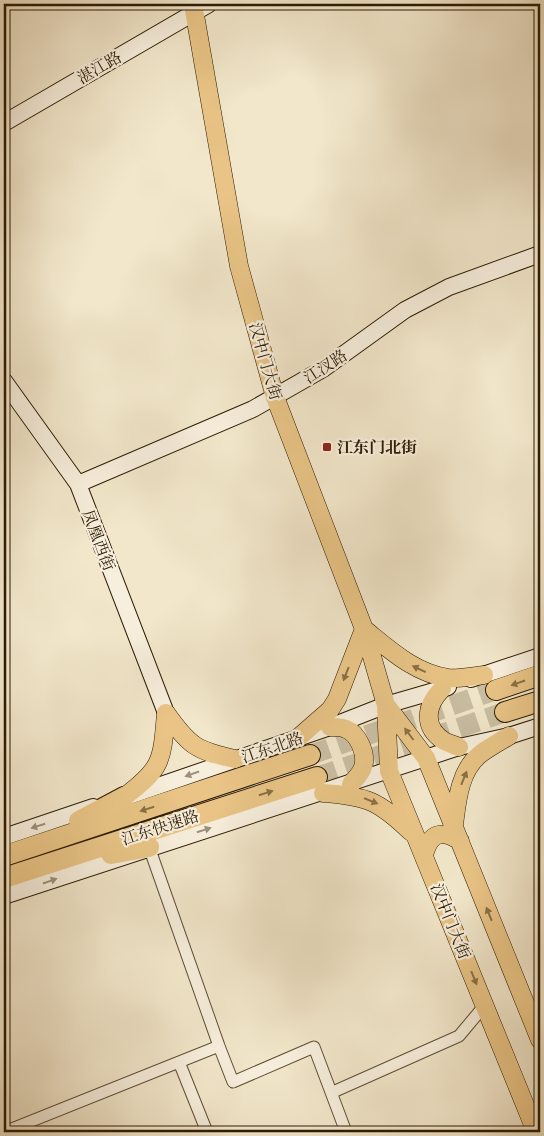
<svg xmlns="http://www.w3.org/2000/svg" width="544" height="1136" viewBox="0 0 544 1136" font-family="'Gentium Book Plus','Noto Serif SC',serif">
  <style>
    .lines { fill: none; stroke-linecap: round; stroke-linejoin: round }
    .highway-tunnel { stroke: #cabea3; stroke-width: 20; stroke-dasharray: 20 10; stroke-linecap: butt }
    .street-casing { stroke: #5e4e35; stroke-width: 13 }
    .secondary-casing { stroke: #2c1b03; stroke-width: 18 }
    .primary-casing { stroke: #2c1b03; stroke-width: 19 }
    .highway-casing { stroke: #2c1b03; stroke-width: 22 }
    .street { stroke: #f7efdd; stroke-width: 11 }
    .secondary { stroke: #f7efdd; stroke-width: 16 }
    .primary { stroke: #e9c486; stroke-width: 18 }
    .highway { stroke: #e9c486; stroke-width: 20 }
    .oneway { fill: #8a7044 }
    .oneway2 { fill: #9c907b }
    .poi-dot { fill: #8f2418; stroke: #f7efdd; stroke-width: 2 }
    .labels { text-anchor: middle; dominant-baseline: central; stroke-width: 4.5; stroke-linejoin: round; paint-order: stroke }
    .street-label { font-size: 16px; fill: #2c1b03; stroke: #f7efdd }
    .poi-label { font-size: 16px; font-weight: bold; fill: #2c1b03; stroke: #f7efdd; text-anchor: start }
  </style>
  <rect width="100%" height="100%" fill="#f2e7cb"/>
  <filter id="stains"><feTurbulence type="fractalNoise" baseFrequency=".004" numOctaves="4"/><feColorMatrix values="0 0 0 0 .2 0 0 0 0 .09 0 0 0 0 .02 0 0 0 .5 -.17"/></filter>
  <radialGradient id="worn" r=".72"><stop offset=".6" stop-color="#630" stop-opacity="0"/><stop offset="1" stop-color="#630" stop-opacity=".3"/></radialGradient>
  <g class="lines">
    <path class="highway-tunnel" d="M310,755L496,690
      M317,777L505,712"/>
    <defs>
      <path id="street" d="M149,847L219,1046L233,1082L314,1047L346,1132
        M179,1062L219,1046
        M333,1092L459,1036L485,1005
        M4,1132L179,1062L207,1132"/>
      <path id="secondary" d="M4,123L209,4
        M4,381L78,484L166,713
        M78,484L253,409L323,369L405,310L449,287L540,254
        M471,679L540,656
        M126,797L330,727L386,705L448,687
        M4,837L93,807
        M4,896L459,747L509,736L540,726"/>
      <path id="primary" d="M193,4L239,266L275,397L364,629L386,705L389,771L536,1132
        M442,689C426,705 422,727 444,741C448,743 454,745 459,747
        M386,705L426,758L540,1040
        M166,713C189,746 197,751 235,759
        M330,727C335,727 342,727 346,729C359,734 367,755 363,767C361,774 355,779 351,784
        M298,738L330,710L337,699L364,629C389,649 414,673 448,678C459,679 473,676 484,675
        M323,793C367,796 379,801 411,832
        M124,797C163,768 162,760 166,713
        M454,825C457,802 459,772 479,755C488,748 499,742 509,736
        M424,855C430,833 441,829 460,841"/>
      <path id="highway" d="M496,690L540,675
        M505,712L540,701
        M79,821L124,797
        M111,854L149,847
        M4,856L310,755
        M4,878L317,777"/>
    </defs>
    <use href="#street" class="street-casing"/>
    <use href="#secondary" class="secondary-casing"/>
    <use href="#primary" class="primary-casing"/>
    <use href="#highway" class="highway-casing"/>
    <use href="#street" class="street"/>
    <use href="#secondary" class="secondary"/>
    <use href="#primary" class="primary"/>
    <use href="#highway" class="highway"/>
  </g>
  <defs><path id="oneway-solid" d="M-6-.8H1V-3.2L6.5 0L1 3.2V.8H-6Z" transform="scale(1.25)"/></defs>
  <g class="oneway">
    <use href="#oneway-solid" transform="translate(419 669) rotate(-155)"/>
    <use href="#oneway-solid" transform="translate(346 674) rotate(111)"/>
    <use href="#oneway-solid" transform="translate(518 683) rotate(161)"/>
    <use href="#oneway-solid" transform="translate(409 734) rotate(-127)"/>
    <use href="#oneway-solid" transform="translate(464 778) rotate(-68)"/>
    <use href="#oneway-solid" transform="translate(266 793) rotate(-18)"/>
    <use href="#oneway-solid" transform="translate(371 801) rotate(22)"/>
    <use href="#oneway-solid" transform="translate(147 809) rotate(162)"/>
    <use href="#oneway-solid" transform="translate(489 914) rotate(-112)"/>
    <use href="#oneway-solid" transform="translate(474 978) rotate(68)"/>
  </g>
  <g class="oneway2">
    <use href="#oneway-solid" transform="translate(192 774) rotate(161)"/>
    <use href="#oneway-solid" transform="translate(38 826) rotate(162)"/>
    <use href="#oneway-solid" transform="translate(204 830) rotate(-17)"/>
    <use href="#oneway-solid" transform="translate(50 881) rotate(-19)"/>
  </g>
  <rect class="poi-dot" x="322" y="442" width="10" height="10" rx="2.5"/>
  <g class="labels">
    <g class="street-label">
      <text transform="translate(99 67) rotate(-30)">湛江路</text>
      <text transform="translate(266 361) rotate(74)">汉中门大街</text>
      <text transform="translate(325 366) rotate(-33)">江汊路</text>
      <text transform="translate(99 540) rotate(69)">凤凰西街</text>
      <text transform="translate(272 747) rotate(-19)">江东北路</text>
      <text transform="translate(160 827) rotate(-18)">江东快速路</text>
      <text transform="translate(451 921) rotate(68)">汉中门大街</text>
    </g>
    <g class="poi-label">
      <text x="337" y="447">江东门北街</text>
    </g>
  </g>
  <rect width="544" height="1136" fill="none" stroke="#f2e7cb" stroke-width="20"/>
  <rect x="5" y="5" width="534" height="1126" fill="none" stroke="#2c1b03" stroke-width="2.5"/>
  <rect x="10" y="10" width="524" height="1116" fill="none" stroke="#2c1b03"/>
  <rect width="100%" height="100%" filter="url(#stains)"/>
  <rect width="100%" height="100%" fill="url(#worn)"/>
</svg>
